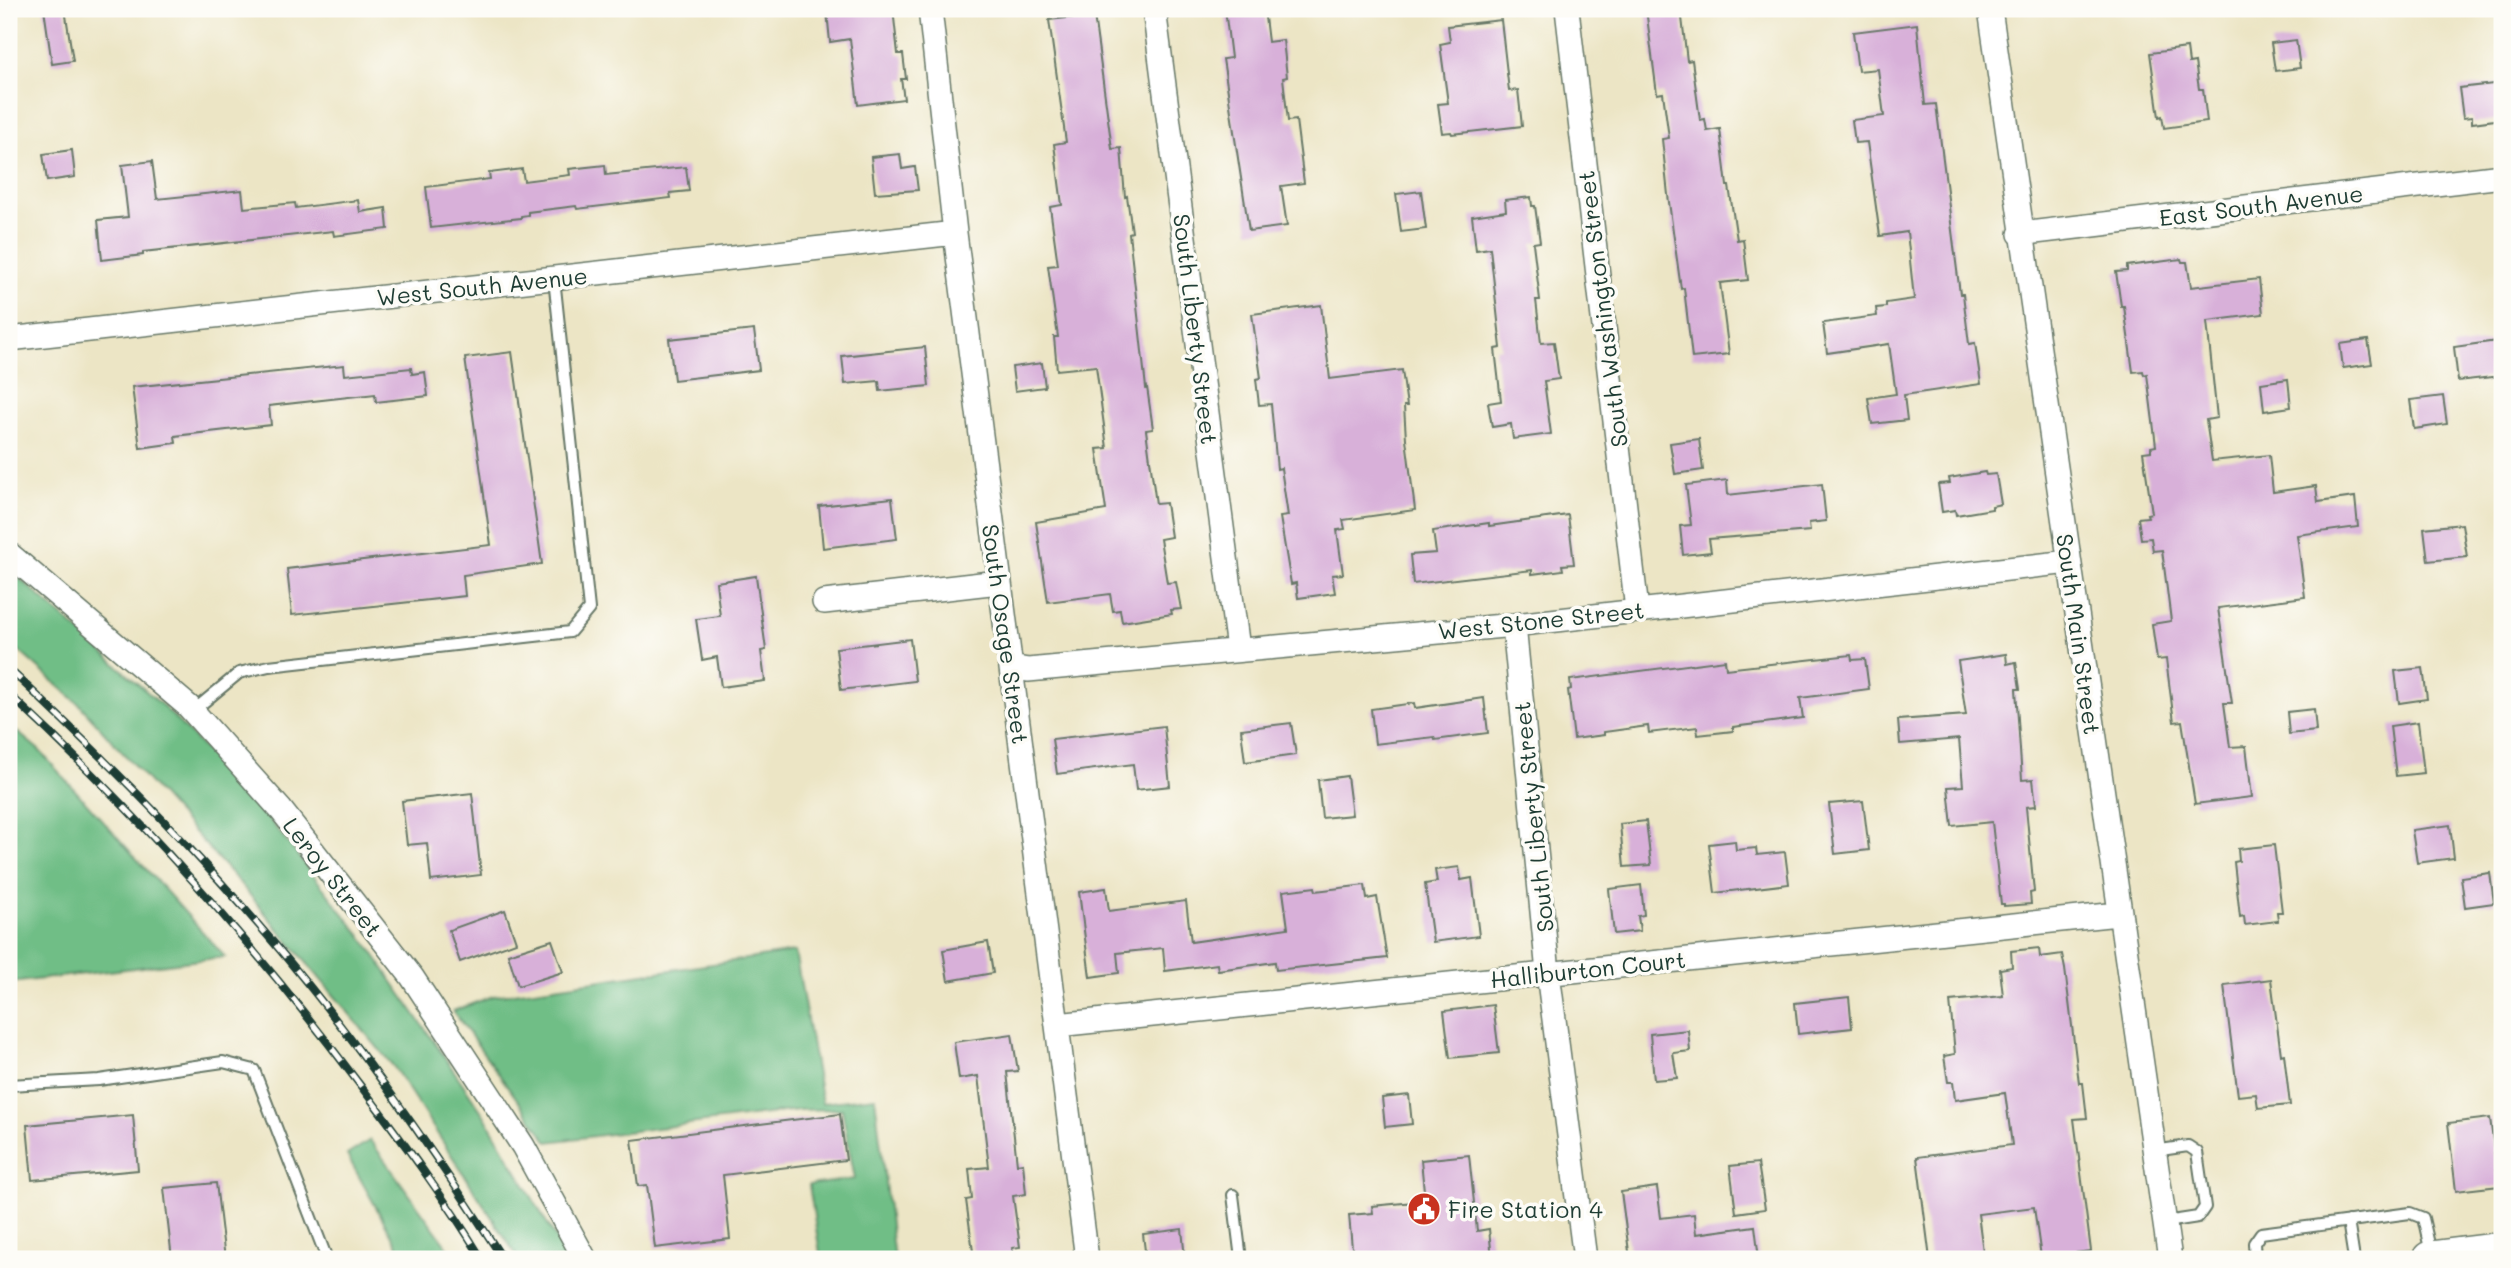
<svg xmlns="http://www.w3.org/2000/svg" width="2511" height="1268" viewBox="0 0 2511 1268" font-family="Mali,sans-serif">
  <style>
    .forest { fill: #70be86; stroke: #487e5d; stroke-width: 2 }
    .building { fill: #d8b0d9 }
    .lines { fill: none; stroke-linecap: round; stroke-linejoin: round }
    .lane-casing { stroke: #677867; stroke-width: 14 }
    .street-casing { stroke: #677867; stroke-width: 26 }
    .primary-casing { stroke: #677867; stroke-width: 38 }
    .lane { stroke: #fff; stroke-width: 10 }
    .street { stroke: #fff; stroke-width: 23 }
    .primary { stroke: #fff; stroke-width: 35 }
    .rail-casing { stroke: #1f3d34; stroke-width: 8 }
    .rail { stroke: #fdfcf7; stroke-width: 5; stroke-dasharray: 16; stroke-linecap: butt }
    .labels { text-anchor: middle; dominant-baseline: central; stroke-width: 7; stroke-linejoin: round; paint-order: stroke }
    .street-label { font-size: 23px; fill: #1f3d34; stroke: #fdfcf7 }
    .poi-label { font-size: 23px; fill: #1f3d34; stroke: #fdfcf7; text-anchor: start }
  </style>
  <rect width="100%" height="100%" fill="#fdfcf7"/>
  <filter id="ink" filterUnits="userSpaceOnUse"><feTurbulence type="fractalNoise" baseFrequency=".0143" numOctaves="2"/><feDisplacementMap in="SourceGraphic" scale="14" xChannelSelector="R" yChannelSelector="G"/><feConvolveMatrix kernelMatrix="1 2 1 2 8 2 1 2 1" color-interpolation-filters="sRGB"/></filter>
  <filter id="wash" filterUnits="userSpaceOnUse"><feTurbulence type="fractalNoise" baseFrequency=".00686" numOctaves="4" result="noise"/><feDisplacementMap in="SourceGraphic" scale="28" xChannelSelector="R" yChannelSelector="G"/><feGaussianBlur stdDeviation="1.57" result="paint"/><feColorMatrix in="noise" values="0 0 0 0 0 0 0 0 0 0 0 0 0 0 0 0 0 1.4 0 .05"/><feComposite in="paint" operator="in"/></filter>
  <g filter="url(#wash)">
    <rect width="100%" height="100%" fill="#ece5c5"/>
    <path class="forest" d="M9,569L164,707L257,804L365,941L484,1115L568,1259H519L394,1067L239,882L79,704L9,642Z
      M9,725L39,750L225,957L9,983Z
      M795,952L822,1103L875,1097L894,1259H821L809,1185L855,1179L842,1109L798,1110L548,1142L453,1011L493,996Z
      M370,1140L456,1259H405L347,1155Z"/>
    <g id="blocks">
      <path class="building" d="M44,9H65L73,61L52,64Z
        M847,9H893L898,54H903L906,79H901L904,99L858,105L850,39L830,42L827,11Z
        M1225,9H1264L1268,42L1283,40L1287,77L1283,78L1288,121L1296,120L1304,183L1281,186L1287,226L1249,231L1223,59L1231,58Z
        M1646,9H1681L1687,61L1692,60L1700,120L1705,119L1707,131L1720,129L1727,186H1729L1737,240L1743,239L1748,280L1720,283L1729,354L1692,358L1684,288L1681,289L1668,195L1662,139L1669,138L1663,93L1657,94Z
        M1094,15L1112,149L1121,148L1125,197L1127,196L1132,232L1129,233L1146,388L1147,387L1153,429L1146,430L1156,504L1166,503L1171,537L1160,539L1167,583L1176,582L1181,609L1171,610L1172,614L1122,622L1120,610L1113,611L1110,594L1048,602L1036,522L1106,510L1097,449L1107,448L1096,366L1057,370L1054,337H1058L1048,266L1058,265L1050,207L1062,205L1054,144L1066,142L1049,20Z
        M1501,20L1509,91L1518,90L1522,126L1452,134L1451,132L1442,133L1438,104L1448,103L1440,44L1450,42L1448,26Z
        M1917,24L1925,105L1936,104L1960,294H1963L1969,344L1975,343L1981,384L1904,395L1907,420L1872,424L1868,398L1896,394L1889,344L1827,353L1823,323L1877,316L1876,308L1886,307V303L1914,299L1907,232L1880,236L1867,142L1855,143L1852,120L1884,116L1878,69L1858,71L1853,32Z
        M2296,40L2300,68L2275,71L2271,43Z
        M2187,48L2189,63L2195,62L2199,89H2203L2207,122L2164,128L2162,116L2159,117L2150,53Z
        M2502,83V119L2472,123V117L2463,118L2459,88Z
        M72,150L75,177L47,181L43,154Z
        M900,154L902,169L915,167L918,190L875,193L871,157Z
        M152,161L157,199L242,190L244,208L295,203L296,208L358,200L360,212L386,208L388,229L334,236L333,231L143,252V255L102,260L98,220L128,217L122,165Z
        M605,165L606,175L686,167L689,191L670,193L671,198L577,209L576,206L528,212V215L521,216V218L431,228L426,187L490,179L489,173L522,169L524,181L570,175L569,169Z
        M1421,191L1426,229L1401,232L1396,194Z
        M1531,197L1532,206H1535L1540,242L1533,243L1540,300H1536L1541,343L1554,342L1559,379L1544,381L1551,434L1513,439L1511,424L1492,427L1488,403L1501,401L1495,349L1501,348L1490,248L1476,250L1472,216L1506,211L1505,200Z
        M2181,259L2182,262H2187L2191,287L2259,279L2263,314L2207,321L2217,418L2206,420L2212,461L2269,455L2273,492L2316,486L2318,502L2355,497L2358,527L2297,535L2305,597L2218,608L2232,703H2224L2230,747L2246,746L2252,797L2195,804L2182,721L2174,722L2166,659L2157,660L2152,624L2171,621L2162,550L2153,551L2151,538L2141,539L2138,518L2148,517L2147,514L2152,513L2143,452L2151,451V447L2156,446L2147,374L2144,375L2143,371L2133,372L2124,306H2121L2116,272L2127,271V266Z
        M1321,305L1330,379L1402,370L1407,406H1404L1406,439L1415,510L1343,520L1345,529L1337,530L1343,574L1332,575L1335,593L1298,598L1296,583L1291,584L1280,517L1288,516L1281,468L1277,469L1271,404L1259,405L1256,379L1261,378L1252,314Z
        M754,330L759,370L674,380L669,339Z
        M2368,340L2372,364L2343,368L2340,344Z
        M2497,341L2501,376L2458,381L2454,347Z
        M925,347L929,386L880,391L879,381L845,384L842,356Z
        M512,352L542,564L463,575L465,596L292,615L287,569L491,545L465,358Z
        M1042,363L1045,387L1015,391L1012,367Z
        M344,365L345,375L411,368L412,374L425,372L428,396L376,402L375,394L269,406L271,425L175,436L176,443L140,448L132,387Z
        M2288,379L2291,407L2264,411L2261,383Z
        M2443,396L2447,424L2414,429L2410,400Z
        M1699,439L1703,470L1675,474L1670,443Z
        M1985,472L1986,475L1996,474L2001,504L1992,506V509L1956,515L1955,510L1942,512L1938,484L1950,483L1949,478Z
        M1727,480L1728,495L1822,484L1826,521L1809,523L1810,531L1709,539L1711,552L1683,555L1680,526L1691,525L1686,485Z
        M892,498L897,539L823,548L819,506Z
        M1568,515L1574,564L1562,565L1563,570L1532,574V570L1413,584L1410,555L1436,553L1433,531L1489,523V526Z
        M2462,524L2467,557L2428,561L2424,528Z
        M756,576L766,650L761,651L765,681L721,687L717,657L702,660L696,619L720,616L716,582Z
        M910,639L915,681L841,690L836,648Z
        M2006,654L2007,664L2016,662L2020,689H2016L2022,780L2033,779L2036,806L2026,807L2034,892L2030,893L2031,904L2004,906V904H2001L1992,822L1952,826L1948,787L1963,786L1959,739L1900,744L1898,720L1966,715L1958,661Z
        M1851,655L1852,660L1865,659L1869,689L1800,698L1803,718L1733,727V731L1698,735L1697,727L1649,733L1648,726L1604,732V735L1574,739L1568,690L1571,689L1570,680L1725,660L1726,669Z
        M2423,668L2427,699L2399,703L2395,671Z
        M1484,698L1488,733L1435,740L1434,737L1375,744L1371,709L1414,703L1415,708Z
        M2314,709L2316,731L2289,734L2287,712Z
        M2418,722L2424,773L2396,776L2390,726Z
        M1291,723L1296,755L1245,762L1241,729Z
        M1164,726L1170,786L1136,790L1133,764L1057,774L1052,739Z
        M1347,776L1352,815L1322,818L1318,780Z
        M472,793L481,875L431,881L427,843L407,845L402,801Z
        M1863,801L1869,850L1835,854L1829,804Z
        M1646,821L1651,865L1624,867L1620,824Z
        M2450,825L2454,858L2417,863L2412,830Z
        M1735,841L1736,850L1756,848L1757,855L1785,852L1789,884L1715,893L1709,844Z
        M2274,845L2282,912H2277L2278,921L2245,925L2244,916L2240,917L2234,862L2239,861L2238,849Z
        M1459,867L1461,880L1472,878L1479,936L1433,942L1425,884L1437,882L1435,870Z
        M2490,873L2494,903L2465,907L2461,877Z
        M1365,885L1367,899L1377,897L1387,958L1276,970L1275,962L1218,970L1217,964L1165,971L1163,948L1117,953L1119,973L1090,977L1079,892L1106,888L1109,911L1186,901L1191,942L1288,928L1283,891L1315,887L1316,891Z
        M1641,885L1644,915L1638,916L1640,931L1614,934L1609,889Z
        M505,910L516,942L460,962L449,930Z
        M552,940L563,972L518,986L508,954Z
        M988,942L993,973L948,981L943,950Z
        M2039,948L2040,957L2062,954L2065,969L2079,1083H2083L2087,1118L2074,1119L2091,1251L2041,1257L2034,1207L1978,1214L1984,1259H1930L1917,1157L2012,1145L2005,1093L1955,1100L1953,1082H1948L1944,1056L1955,1054L1950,1001L2003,996L2000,969L2012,967L2011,951Z
        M2271,979L2281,1055L2284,1054L2290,1105L2258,1108L2256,1094L2238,1096L2224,985Z
        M1849,997L1852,1028L1798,1034L1795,1003Z
        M1493,1005L1499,1053L1450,1058L1444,1011Z
        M1688,1030L1690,1051L1673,1053L1677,1078L1654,1080L1650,1034Z
        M1012,1034L1018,1071L1007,1072L1017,1164L1023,1163L1026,1194L1013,1196L1020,1247L1012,1248L1014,1259H974L966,1200L972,1199L969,1169L989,1167L978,1076L959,1079L954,1042Z
        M1409,1095L1412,1124L1385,1127L1382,1098Z
        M840,1114L846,1160L723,1175L730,1239L655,1248L647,1185L638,1186L632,1140Z
        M133,1115L138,1170L32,1180L27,1125Z
        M2490,1118L2499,1186L2456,1191L2448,1123Z
        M1469,1155L1477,1231L1489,1229L1492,1259H1353L1349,1215L1373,1213L1372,1206L1425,1201L1421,1160Z
        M1758,1163L1765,1209L1736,1213L1730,1166Z
        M216,1183L225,1259H172L164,1188Z
        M1657,1187L1661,1218L1694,1214L1696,1234L1755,1226L1759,1259H1630L1621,1192Z
        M1182,1229L1185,1259H1146L1143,1234Z"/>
    </g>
  </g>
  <g filter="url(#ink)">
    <use href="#blocks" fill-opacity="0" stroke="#677867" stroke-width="2"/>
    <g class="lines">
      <defs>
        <path id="lane" d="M193,711L239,673L269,666L570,632L589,609L554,278
          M9,1085L99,1080L223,1062L254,1070L327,1259
          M2154,1151L2188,1146L2197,1152L2205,1207L2198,1217L2166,1222
          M1233,1195L1241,1259
          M2348,1221L2354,1259
          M2255,1259L2254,1243L2261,1233L2410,1213L2423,1218L2431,1253"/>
        <path id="street" d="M930,9L955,233L1087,1259
          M1154,9L1238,649
          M1567,9L1637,610
          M1990,9L2170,1259
          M2020,234L2502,176
          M9,339L955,233
          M9,554L188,706L281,810L412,977L523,1146L585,1259
          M824,602L999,582
          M1514,625L1548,973L1585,1259
          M1011,667L1028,670L1514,625L2069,562
          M1057,1025L2118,914"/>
        <path id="primary" d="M2430,1259L2502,1250"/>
      </defs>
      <use href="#lane" class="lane-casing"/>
      <use href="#street" class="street-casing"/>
      <use href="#primary" class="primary-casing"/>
      <use href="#lane" class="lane"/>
      <use href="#street" class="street"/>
      <use href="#primary" class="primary"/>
      <defs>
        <path id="rail" d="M9,669C116,769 219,873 311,988C380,1074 443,1166 503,1259
          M9,694C138,813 255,945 360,1085C403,1142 445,1198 482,1259"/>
      </defs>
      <use href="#rail" class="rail-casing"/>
      <use href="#rail" class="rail"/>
    </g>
  </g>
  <defs>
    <symbol id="civic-disc" viewBox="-11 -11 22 22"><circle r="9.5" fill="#c8321e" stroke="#fdfcf7"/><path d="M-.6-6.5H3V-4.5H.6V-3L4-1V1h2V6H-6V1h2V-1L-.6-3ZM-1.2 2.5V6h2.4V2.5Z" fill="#fff"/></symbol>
  </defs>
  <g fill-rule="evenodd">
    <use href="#civic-disc" x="1405" y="1190" width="38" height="38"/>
  </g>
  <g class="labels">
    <g class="street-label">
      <text transform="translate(2261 205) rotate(-7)">East South Avenue</text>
      <text transform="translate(482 286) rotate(-6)">West South Avenue</text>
      <text transform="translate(1602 309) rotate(-97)">South Washington Street</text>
      <text transform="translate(1196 329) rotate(83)">South Liberty Street</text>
      <text transform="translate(1541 620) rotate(-6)">West Stone Street</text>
      <text transform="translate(1006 634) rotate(82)">South Osage Street</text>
      <text transform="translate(2079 634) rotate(82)">South Main Street</text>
      <text transform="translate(1533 817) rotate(-96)">South Liberty Street</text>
      <text transform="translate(333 877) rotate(52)">Leroy Street</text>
      <text transform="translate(1588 969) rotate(-6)">Halliburton Court</text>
    </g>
    <g class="poi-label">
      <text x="1448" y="1209">Fire Station 4</text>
    </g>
  </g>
  <rect width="2511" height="1268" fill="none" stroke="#fdfcf7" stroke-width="35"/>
</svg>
